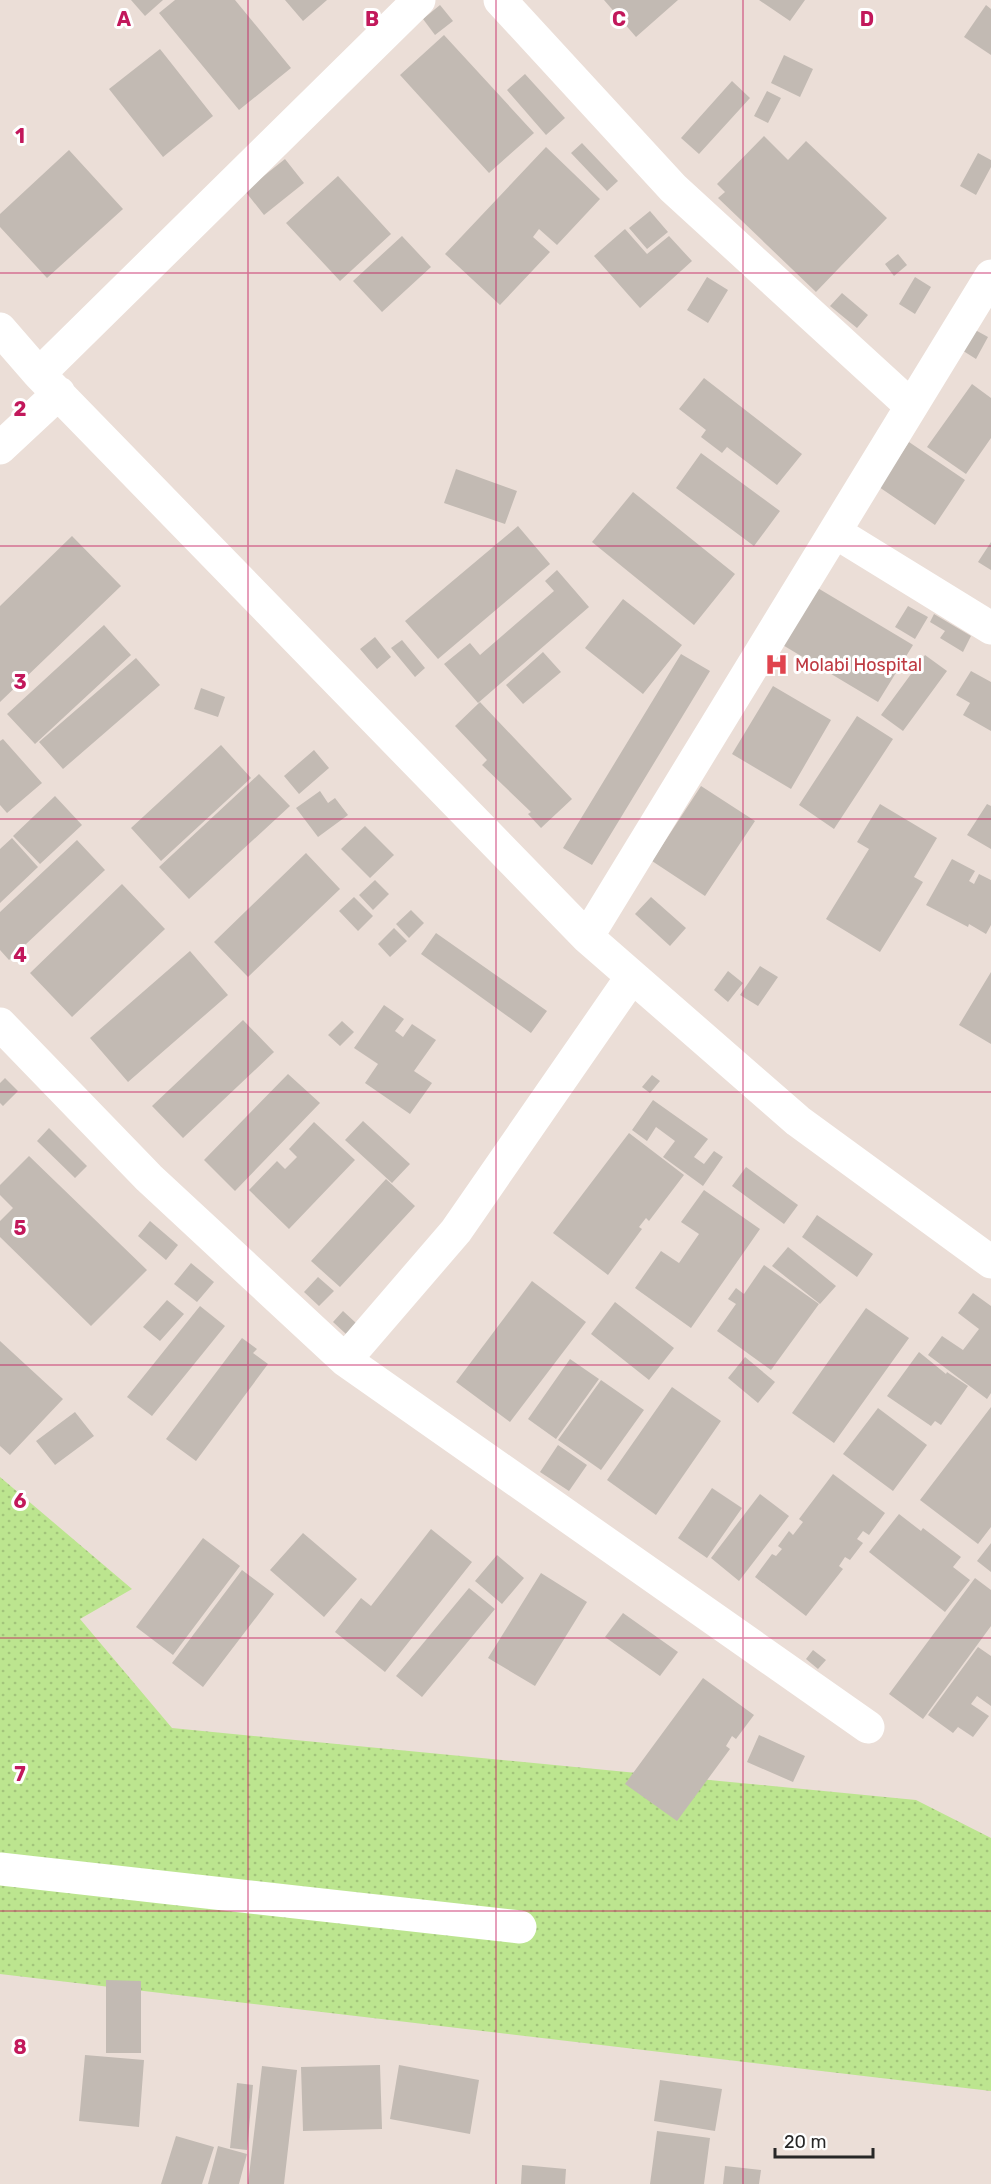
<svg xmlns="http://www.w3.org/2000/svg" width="991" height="2184" viewBox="0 0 991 2184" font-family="Rubik,sans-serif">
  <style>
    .grass { fill: url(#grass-dots) }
    .building { fill: #c2bab3 }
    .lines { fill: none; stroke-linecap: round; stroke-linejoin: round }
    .minor { stroke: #fff; stroke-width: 33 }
    .grid { fill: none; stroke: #c2185b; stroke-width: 1.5; stroke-opacity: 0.55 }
    .labels { text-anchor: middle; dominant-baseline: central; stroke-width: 6; stroke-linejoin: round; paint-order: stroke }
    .health-label { font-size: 18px; fill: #be3a42; stroke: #fff; text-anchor: start }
    .grid-label { font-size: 20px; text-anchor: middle; font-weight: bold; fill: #c2185b; stroke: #fff; stroke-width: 6; stroke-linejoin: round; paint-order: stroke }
  </style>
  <defs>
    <pattern id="grass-dots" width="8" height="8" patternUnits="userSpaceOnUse" patternTransform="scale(1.5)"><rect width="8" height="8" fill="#bce58f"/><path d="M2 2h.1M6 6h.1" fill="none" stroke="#a2c47b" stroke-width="1.8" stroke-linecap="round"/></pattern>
  </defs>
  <rect width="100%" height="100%" fill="#ebded7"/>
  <path class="grass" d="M0,1477L132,1589L80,1619L172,1728L916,1800L991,1838V2091L0,1974Z"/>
  <path class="building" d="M131,0H163L145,16Z
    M175,0H235L291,68L239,110L159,13Z
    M285,0H327L303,21Z
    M604,0H678L636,37Z
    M759,0H805L790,21Z
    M440,5L453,21L435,35L423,19Z
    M986,5L991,9V55L964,37Z
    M444,35L534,133L489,173L400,75Z
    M160,49L213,116L163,157L109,89Z
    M784,55L813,69L800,97L771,83Z
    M525,74L565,118L546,135L507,90Z
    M732,81L750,98L699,154L681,138Z
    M767,91L781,98L768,123L754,116Z
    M764,136L788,160L806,141L887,218L816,292L718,198L725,192L717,184Z
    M582,143L618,181L607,191L571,153Z
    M546,147L600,199L557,245L539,229L533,237L550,252L500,305L445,254Z
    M69,150L123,209L47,278L0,227V214Z
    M978,153L991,160V167L976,195L960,186Z
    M285,159L304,183L264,215L245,191Z
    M338,176L391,234L340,281L286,223Z
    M650,211L668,232L647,249L629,228Z
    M625,229L647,254L669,236L692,261L640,308L594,256Z
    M402,236L431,267L382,312L353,281Z
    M898,254L907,265L894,276L885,264Z
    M707,277L728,290L708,323L687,310Z
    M915,277L931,287L915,314L899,304Z
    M842,293L868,315L857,328L830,306Z
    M968,326L988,337L976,359L957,347Z
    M704,378L802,454L777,485L727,447L722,453L701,437L706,430L679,409Z
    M972,384L991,398V438L966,474L927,447Z
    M909,442L965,480L935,525L879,487Z
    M701,453L780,511L754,546L676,488Z
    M456,469L517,491L505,524L444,503Z
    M633,492L735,574L694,625L592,542Z
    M518,526L550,564L438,659L405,621Z
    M72,536L121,586L0,702V606Z
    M991,542V570L978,562Z
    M557,570L589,607L478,703L444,664L470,643L480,655L554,591L545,581Z
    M816,587L913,645L878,702L781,644Z
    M623,599L682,645L643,694L585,648Z
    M908,606L928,617L915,639L895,627Z
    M934,614L971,636L963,652L940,638L945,631L930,622Z
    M104,625L131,655L35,744L7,714Z
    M375,637L391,657L377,669L360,649Z
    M402,640L425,668L415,677L391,648Z
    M543,652L561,672L523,704L506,685Z
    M681,654L710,671L592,865L563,848Z
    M925,655L947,671L903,731L881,715Z
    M136,658L160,685L63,769L39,742Z
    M971,671L991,682V731L963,715L970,703L956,695Z
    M773,686L831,720L791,789L732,754Z
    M201,688L225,697L218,717L194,709Z
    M480,702L572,799L541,828L528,814L531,812L482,765L487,760L455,726Z
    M857,716L893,739L834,829L799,805Z
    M3,739L42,783L7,813L0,805V741Z
    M221,745L251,778L161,861L131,828Z
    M314,750L329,768L299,794L284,776Z
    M259,774L290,806L189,899L159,867Z
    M701,786L755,821L705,896L652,861Z
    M320,791L328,803L335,798L348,815L318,837L296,808Z
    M55,796L82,825L40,864L13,836Z
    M880,804L937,838L914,877L923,882L880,952L826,919L869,849L857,842Z
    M987,804L991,806V849L967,835Z
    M365,826L394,855L370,878L341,849Z
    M12,838L38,867L0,903V849Z
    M77,840L105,870L9,960L0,950V912Z
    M306,853L340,889L248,977L214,942Z
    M952,859L975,871L969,881L974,884L979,874L991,880V925L986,934L969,924L968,927L926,905Z
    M375,880L389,894L373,910L359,895Z
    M122,884L165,929L72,1017L30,973Z
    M354,897L373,916L358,931L339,911Z
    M651,897L686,928L670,946L635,914Z
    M411,910L424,923L409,938L396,924Z
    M394,928L407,941L390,957L378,944Z
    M436,933L547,1011L531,1033L421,954Z
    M190,951L228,995L128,1082L90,1038Z
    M760,966L778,977L758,1006L740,995Z
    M728,971L743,983L728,1002L714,990Z
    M991,972V1044L959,1025Z
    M384,1005L404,1019L395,1031L403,1037L412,1024L436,1040L414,1071L432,1083L410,1114L365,1083L378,1064L354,1048Z
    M243,1020L274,1052L183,1138L152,1106Z
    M342,1021L354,1032L340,1046L328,1035Z
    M288,1074L320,1103L235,1191L204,1160Z
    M652,1075L660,1081L650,1093L642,1087Z
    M5,1078L18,1091L3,1106L0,1103V1083Z
    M653,1100L708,1139L694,1157L704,1164L714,1151L723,1157L703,1186L663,1157L675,1141L656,1127L647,1141L632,1130Z
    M363,1121L410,1164L392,1183L345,1140Z
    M314,1122L355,1160L289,1229L249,1190L277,1161L285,1169L297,1157L289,1149Z
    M49,1128L87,1166L75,1178L37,1141Z
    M629,1133L684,1175L649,1221L646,1218L639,1227L642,1229L608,1275L553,1233Z
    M29,1156L147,1270L91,1326L0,1237V1221L13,1208L0,1195V1185Z
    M746,1167L798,1205L784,1224L732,1186Z
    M386,1179L415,1206L340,1287L311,1261Z
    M704,1190L760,1229L691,1328L635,1288L661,1251L679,1263L699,1234L681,1222Z
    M817,1215L873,1254L857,1277L802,1237Z
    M150,1221L178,1245L166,1260L138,1236Z
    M788,1247L836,1286L820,1304L772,1266Z
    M191,1263L214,1282L197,1302L174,1284Z
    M764,1265L819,1304L771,1370L717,1331L736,1304L728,1299L736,1288L744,1294Z
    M318,1277L334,1291L319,1306L304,1292Z
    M532,1281L586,1322L510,1422L456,1382Z
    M973,1293L991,1306V1393L987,1399L928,1355L942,1336L963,1350L979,1329L958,1313Z
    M167,1300L184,1314L160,1341L143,1327Z
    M615,1302L674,1348L649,1380L591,1334Z
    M200,1306L225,1326L152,1416L127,1397Z
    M866,1308L909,1338L834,1443L792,1413Z
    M343,1311L356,1323L346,1334L333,1322Z
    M242,1338L257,1349L253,1353L268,1364L196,1461L166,1439Z
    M0,1341L63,1399L10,1455L0,1446Z
    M919,1352L946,1374L947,1372L968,1386L941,1425L935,1421L931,1426L887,1396Z
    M745,1357L775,1382L758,1403L728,1378Z
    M570,1359L599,1379L556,1439L528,1419Z
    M601,1380L644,1410L601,1470L558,1440Z
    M672,1387L721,1421L656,1515L607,1480Z
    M991,1407V1527L978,1544L920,1500Z
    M878,1408L927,1445L893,1491L843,1454Z
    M75,1412L94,1436L55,1465L36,1441Z
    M558,1445L587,1465L569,1491L540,1472Z
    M833,1474L885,1513L869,1535L863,1531L857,1539L863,1543L850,1560L845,1557L839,1566L843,1569L806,1616L755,1577L772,1554L776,1556L782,1549L778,1546L789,1531L793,1535L803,1522L799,1519Z
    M712,1488L742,1508L707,1558L678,1538Z
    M760,1494L789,1516L739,1581L711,1558Z
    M899,1514L921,1531L923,1528L961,1557L953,1567L970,1580L945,1612L869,1552Z
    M431,1529L472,1562L385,1672L335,1632L361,1598L371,1606Z
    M303,1533L357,1579L324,1617L270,1570Z
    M203,1538L240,1566L173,1655L136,1627Z
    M991,1543V1572L977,1561Z
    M497,1555L524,1578L502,1604L475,1581Z
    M242,1570L274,1594L203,1687L172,1663Z
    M541,1573L587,1602L535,1686L488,1658Z
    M975,1578L991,1590V1626L923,1719L889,1694Z
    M469,1588L495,1609L422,1697L396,1676Z
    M623,1613L678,1652L660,1676L605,1637Z
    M978,1647L991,1656V1706L977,1696L971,1704L989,1716L973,1737L958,1727L953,1733L928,1715Z
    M813,1650L826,1660L818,1669L806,1659Z
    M703,1678L754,1715L736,1739L732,1736L726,1746L730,1749L677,1821L625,1784Z
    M759,1735L805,1756L793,1782L747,1762Z
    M106,1980L141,1981V2053H106Z
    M85,2055L144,2060L139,2127L79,2121Z
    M380,2065L382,2129L303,2131L301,2067Z
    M399,2065L479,2080L470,2134L390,2119Z
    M262,2066L297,2070L284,2184H248Z
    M660,2080L722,2089L715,2131L654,2121Z
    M237,2083L253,2085L247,2150L230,2148Z
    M657,2131L710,2138L704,2184H650Z
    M176,2136L214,2147L202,2184H161Z
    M218,2146L247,2154L239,2184H208Z
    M522,2165L566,2169L565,2184H521Z
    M725,2166L761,2170L759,2184H723Z"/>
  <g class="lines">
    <path class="minor" d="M500,0L673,188L911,406
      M0,329L39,374L587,937L798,1121L991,1262
      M39,374L419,0
      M0,448L59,393
      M835,532L991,628
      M587,937L991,276
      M0,1024L149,1178L345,1360L868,1727
      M345,1360L456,1231L631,978
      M0,1869L520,1927"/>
  </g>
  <path class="grid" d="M248,0V2184M496,0V2184M743,0V2184M0,273H991M0,546H991M0,819H991M0,1092H991M0,1365H991M0,1638H991M0,1911H991"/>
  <defs>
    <symbol id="hospital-bare" viewBox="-9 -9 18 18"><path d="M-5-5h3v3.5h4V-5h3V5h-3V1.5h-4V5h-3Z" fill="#e0444e" stroke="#fff" stroke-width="2.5" paint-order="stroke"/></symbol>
  </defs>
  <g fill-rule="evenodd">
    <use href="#hospital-bare" x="760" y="648" width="33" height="33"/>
  </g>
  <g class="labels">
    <g class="health-label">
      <text x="795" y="665">Molabi Hospital</text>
    </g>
  </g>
  <g class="grid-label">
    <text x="124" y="26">A</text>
    <text x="372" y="26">B</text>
    <text x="619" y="26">C</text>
    <text x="867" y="26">D</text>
    <text x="20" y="143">1</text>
    <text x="20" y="416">2</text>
    <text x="20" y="689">3</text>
    <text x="20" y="962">4</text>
    <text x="20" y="1235">5</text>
    <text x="20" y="1508">6</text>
    <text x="20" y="1781">7</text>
    <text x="20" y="2054">8</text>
  </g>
  <path d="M775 2148v9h98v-9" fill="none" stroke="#272727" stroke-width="3"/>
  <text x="784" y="2148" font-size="18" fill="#272727" stroke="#ffffff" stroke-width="4.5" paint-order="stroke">20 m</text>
</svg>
